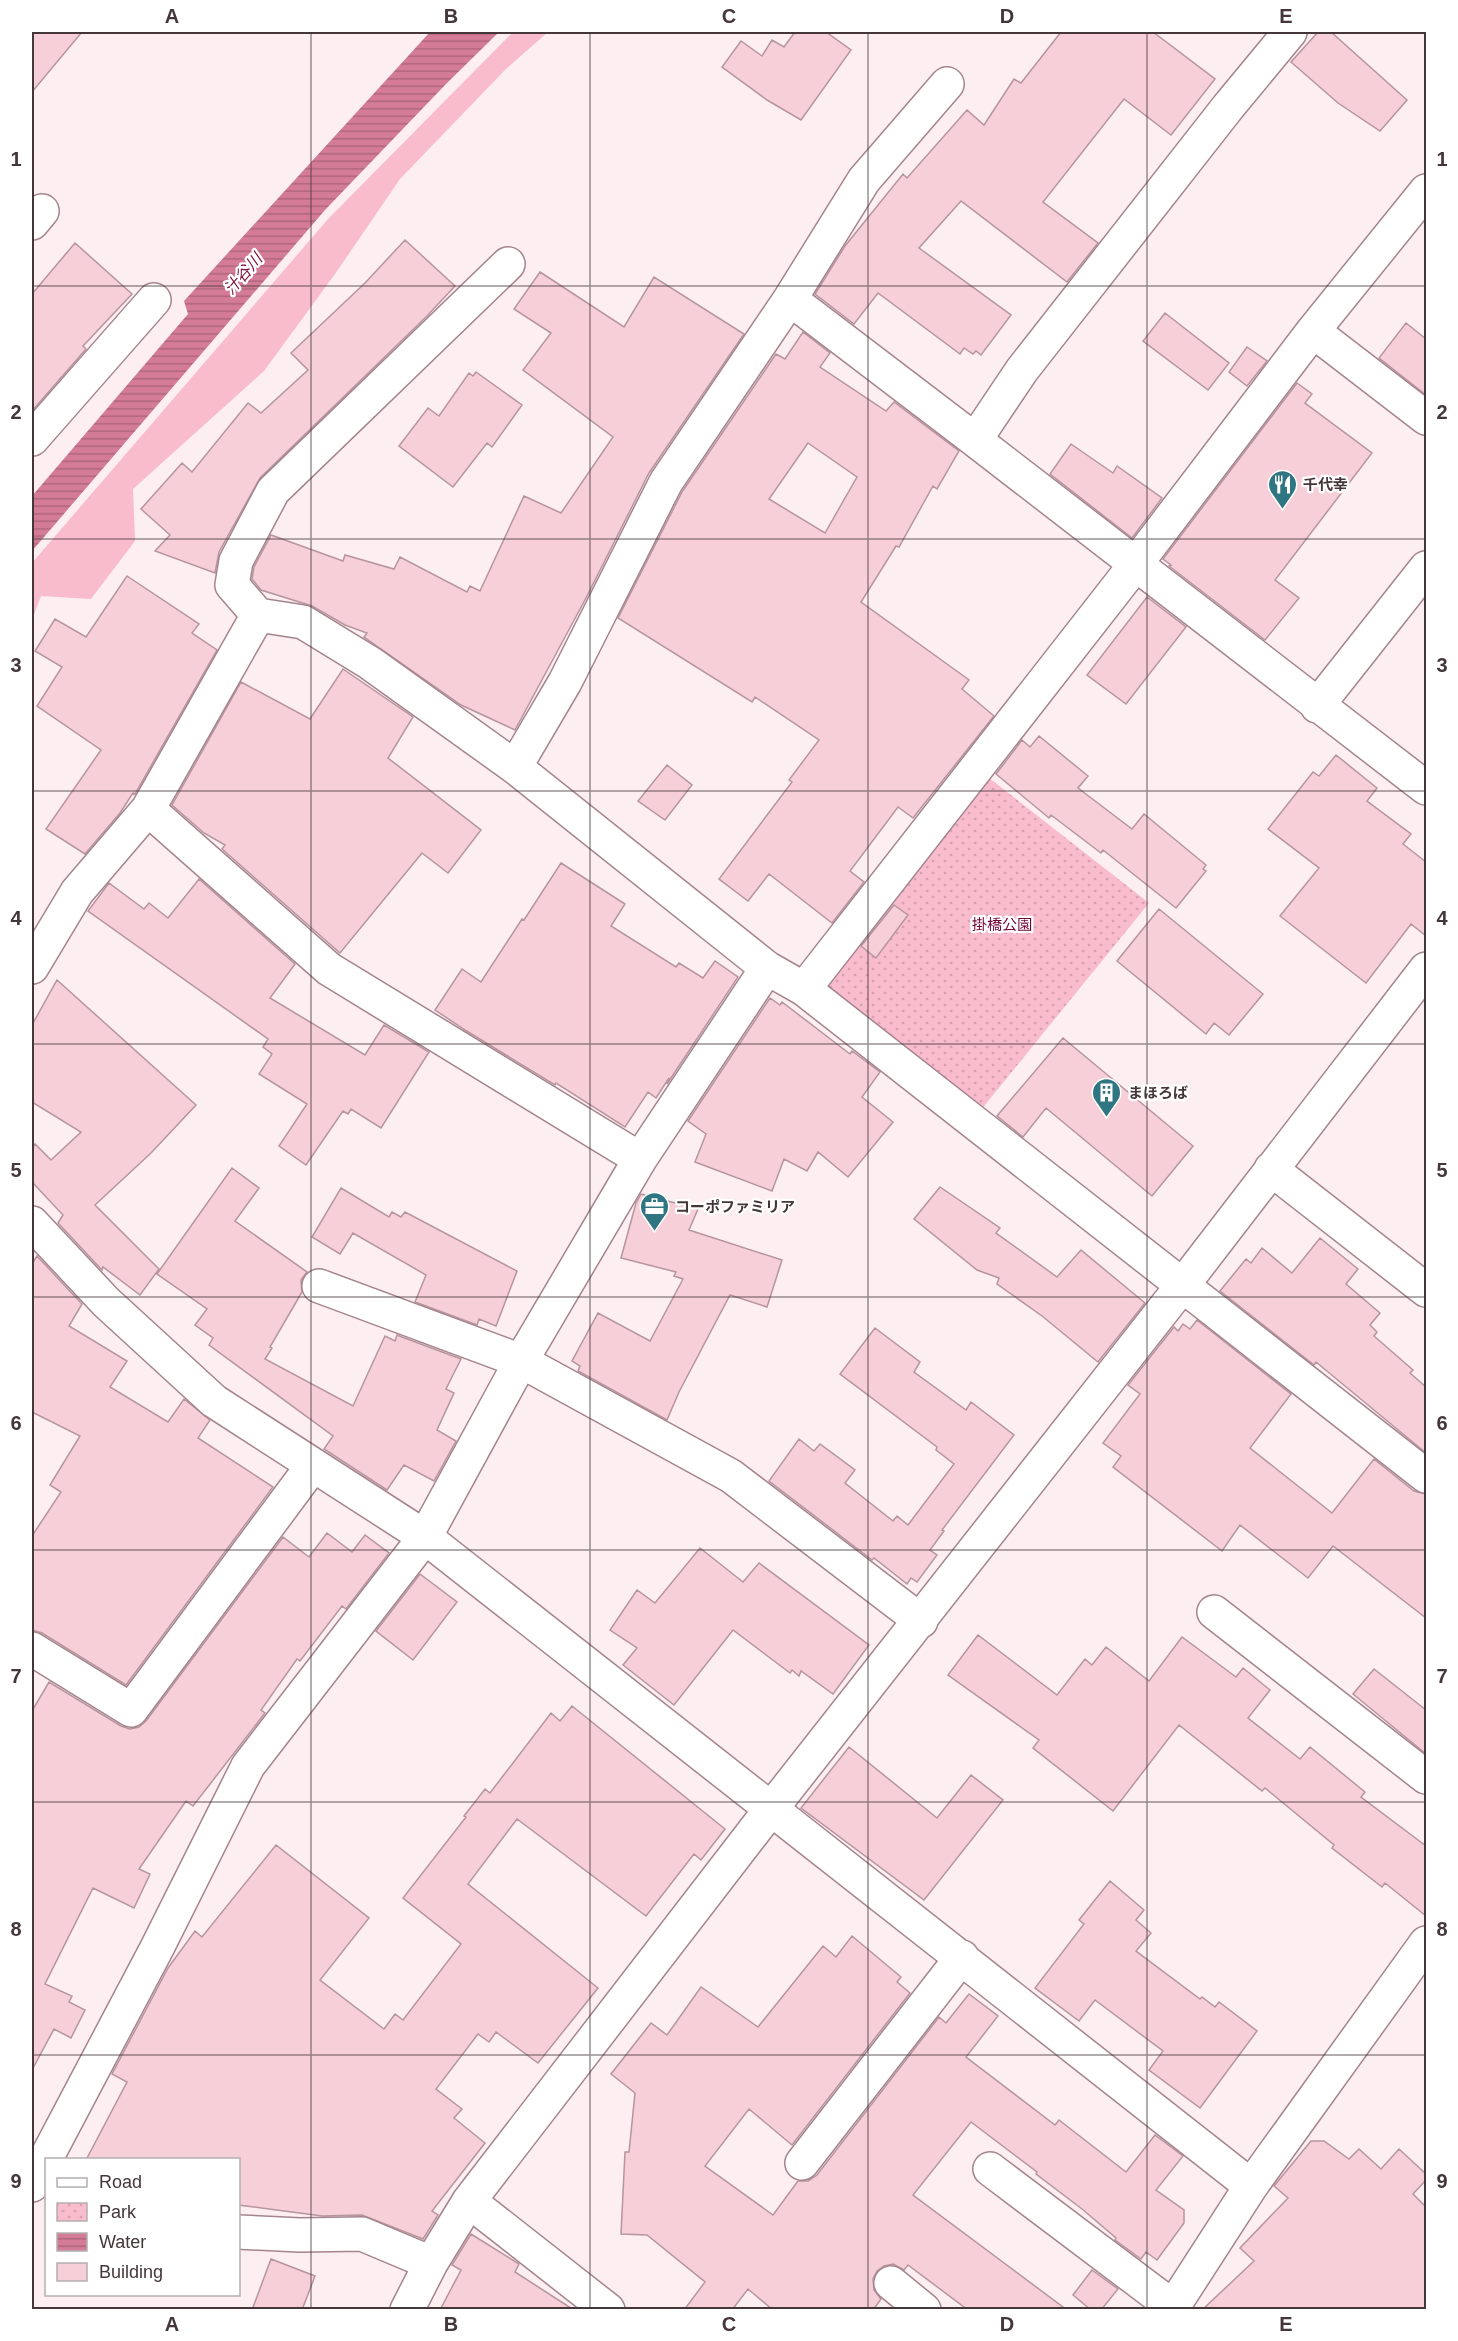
<svg xmlns="http://www.w3.org/2000/svg" width="1458" height="2341" viewBox="0 0 1458 2341" font-family="Arial,'Noto Sans JP',sans-serif">
  <style>
    .grass { fill: #f9bccc }
    .park { fill: url(#park-dots) }
    .water { fill: url(#water-rules) }
    .building { fill: #f6cfd9; stroke: #b6959d; stroke-width: 1.5; fill-rule: evenodd }
    .lines { fill: none; stroke-linecap: round; stroke-linejoin: round }
    .minor-casing { stroke: #a5848d; stroke-width: 36 }
    .minor { stroke: #fff; stroke-width: 33 }
    .grid { fill: none; stroke: #443639; stroke-width: 1.5; stroke-opacity: 0.55 }
    .labels { text-anchor: middle; dominant-baseline: central; stroke-width: 4.5; stroke-linejoin: round; paint-order: stroke }
    .poi-label { font-size: 15px; font-weight: bold; fill: #443639; stroke: #fff; text-anchor: start }
    .park-label { font-size: 15px; fill: #720238; stroke: #fff }
    .water-label { font-size: 16px; font-style: italic; fill: #7d1241; stroke: #fff }
    .neatline { fill: none; stroke: #443639; stroke-width: 2 }
    .grid-label { font-size: 20px; text-anchor: middle; font-weight: bold; fill: #443639 }
  </style>
  <defs>
    <pattern id="park-dots" width="8" height="8" patternUnits="userSpaceOnUse" patternTransform="scale(1.5)"><rect width="8" height="8" fill="#f9bccc"/><path d="M2 2h.1M6 6h.1" fill="none" stroke="#d7a2b0" stroke-width="1.8" stroke-linecap="round"/></pattern>
    <pattern id="water-rules" width="6" height="5" patternUnits="userSpaceOnUse" patternTransform="scale(1.5)"><rect width="6" height="5" fill="#d47c97"/><path d="M0 2.5h6" fill="none" stroke="#ae667c"/></pattern>
  </defs>
  <rect width="100%" height="100%" fill="#fdeef2"/>
  <path class="grass" d="M513,32H548L505,70L400,179L335,274L264,371L133,489L135,541L91,599L41,596L32,620V563L328,219Z"/>
  <path class="park" d="M988,777L1149,903L980,1111L825,988Z"/>
  <path class="water" d="M430,32H499L447,83L325,210L32,551V496L188,314L184,301Z"/>
  <path class="building" d="M32,32H82L32,92Z
    M795,32H826L851,50L801,120L767,100L722,67L741,41L762,56L772,40L784,47Z
    M1061,32H1153L1215,79L1171,135L1124,99L1043,202L1098,243L1067,282L961,201L919,248L1011,315L981,355L976,351L973,354L964,348L960,354L878,293L854,324L815,294L845,246L903,174L907,178L967,110L984,125L1014,79L1021,83Z
    M1318,32H1331L1407,100L1380,131L1338,103L1291,62Z
    M405,240L455,286L427,316L260,478L219,552L215,573L155,551L170,535L141,509L182,463L192,472L248,403L261,413L308,370L291,353L365,283Z
    M75,243L132,294L83,346L86,349L32,411V294Z
    M540,272L624,327L654,277L744,334L649,473L586,598L515,730L461,705L364,637L367,633L345,625L312,606L261,590L252,579L254,567L271,535L343,561L345,555L394,569L400,557L467,592L470,586L480,591L524,496L561,513L613,437L523,370L551,333L514,309Z
    M1165,313L1229,363L1208,390L1143,341Z
    M1406,323L1426,339V395L1379,358Z
    M803,332L830,353L820,367L886,411L894,402L959,451L937,489L933,486L899,547L896,546L861,602L965,677L969,680L962,689L994,716L913,818L898,807L850,871L864,882L832,923L769,874L748,901L719,879L792,782L789,780L819,740L755,697L752,702L618,618L682,492L776,354L785,359ZM808,443L857,477L825,533L769,499Z
    M1247,347L1267,361L1247,386L1229,372Z
    M476,372L522,405L492,447L487,443L453,487L399,446L428,408L439,416L469,373L473,376Z
    M1297,383L1312,394L1305,403L1372,453L1275,580L1299,598L1265,640L1169,566L1171,565L1163,559Z
    M1071,444L1113,473L1117,466L1162,498L1132,538L1050,474Z
    M127,576L199,624L192,633L217,650L135,794L133,793L120,813L85,854L46,829L101,750L37,706L62,667L35,651L55,619L86,637Z
    M1147,597L1186,627L1126,704L1087,675Z
    M343,669L413,717L388,758L481,830L448,873L422,853L340,953L222,849L225,845L204,833L172,805L241,682L310,719Z
    M1039,736L1088,776L1078,788L1132,829L1144,814L1206,865L1203,869L1206,871L1176,908L1103,850L1101,853L1051,815L1049,818L996,774L1022,740L1030,747Z
    M1336,755L1377,788L1367,801L1411,834L1403,844L1426,862V936L1411,924L1366,983L1280,916L1319,868L1268,829L1313,772L1319,776Z
    M667,765L692,785L665,820L638,801Z
    M561,863L625,904L611,926L676,967L679,963L703,978L715,961L738,977L667,1084L669,1078L656,1098L648,1092L625,1127L556,1083L555,1085L465,1030L435,1010L462,969L481,982L522,919L524,920Z
    M199,879L295,964L270,998L365,1055L384,1025L429,1052L381,1128L351,1109L348,1114L343,1111L306,1165L279,1146L307,1104L259,1074L272,1054L263,1047L268,1039L88,911L109,883L144,909L149,903L168,918Z
    M894,905L908,915L876,958L861,946Z
    M1159,909L1263,994L1229,1035L1214,1023L1206,1034L1117,961Z
    M57,980L196,1105L151,1153L95,1205L159,1269L140,1295L103,1267L102,1270L58,1223L63,1215L32,1182V1148L35,1144L51,1160L81,1132L32,1102V1025Z
    M770,998L780,1005L782,1002L850,1054L852,1051L880,1072L862,1097L893,1122L848,1177L818,1152L807,1171L784,1159L772,1191L695,1162L706,1134L688,1121Z
    M1063,1038L1193,1146L1152,1196L1046,1108L1023,1137L997,1116Z
    M232,1168L259,1188L235,1221L307,1272L301,1280L302,1292L270,1347L272,1348L265,1359L353,1406L385,1336L395,1341L397,1335L402,1337L461,1359L446,1389L454,1393L437,1430L456,1441L434,1481L404,1465L387,1490L324,1449L333,1436L209,1345L213,1338L195,1325L207,1309L157,1274Z
    M940,1187L1000,1228L996,1233L1057,1277L1081,1250L1145,1303L1098,1362L1042,1316L997,1284L999,1278L977,1270L914,1219Z
    M341,1188L389,1217L392,1212L401,1217L405,1212L517,1271L496,1326L479,1319L477,1325L415,1302L426,1275L353,1233L340,1254L312,1237Z
    M641,1194L698,1209L689,1230L782,1260L767,1307L730,1295L679,1392L667,1420L578,1371L580,1366L572,1361L598,1313L650,1341L683,1279L674,1276L676,1272L621,1258L636,1203Z
    M1320,1238L1358,1269L1346,1284L1380,1313L1370,1325L1377,1332L1374,1336L1413,1370L1410,1373L1426,1387V1453L1316,1362L1314,1365L1220,1291L1246,1259L1251,1263L1262,1248L1292,1273Z
    M37,1256L82,1304L69,1326L127,1361L110,1387L168,1422L184,1399L210,1420L198,1438L273,1487L126,1685L42,1633L32,1630V1536L61,1492L50,1485L80,1436L32,1412V1264Z
    M1197,1320L1291,1394L1250,1448L1332,1513L1374,1459L1414,1491L1426,1494V1618L1333,1546L1308,1578L1240,1525L1222,1551L1113,1467L1121,1456L1103,1443L1140,1394L1128,1385L1174,1327L1178,1331L1183,1324L1190,1329Z
    M875,1328L920,1362L914,1372L966,1410L971,1402L1014,1435L942,1530L944,1531L930,1550L937,1555L917,1582L911,1578L907,1584L874,1558L872,1560L769,1481L799,1439L814,1451L820,1444L855,1470L845,1483L893,1521L897,1516L908,1525L954,1464L936,1450L937,1447L840,1374Z
    M327,1533L352,1552L365,1535L389,1553L346,1609L342,1606L300,1661L297,1659L261,1710L265,1713L193,1806L186,1801L139,1869L150,1874L134,1908L93,1888L45,1984L72,1996L69,2002L85,2010L71,2038L54,2029L32,2070V1711L49,1682L121,1726L130,1729L139,1727L146,1721L283,1537L309,1557Z
    M700,1548L743,1582L759,1563L869,1645L833,1694L801,1671L799,1676L792,1670L790,1673L733,1630L674,1705L623,1665L637,1648L610,1630L637,1590L655,1603Z
    M420,1574L457,1602L413,1660L376,1631Z
    M978,1635L1057,1695L1085,1659L1092,1665L1106,1647L1149,1681L1182,1637L1236,1677L1243,1668L1270,1690L1248,1718L1300,1759L1310,1747L1365,1792L1361,1797L1426,1846V1916L1385,1883L1382,1887L1332,1848L1334,1845L1265,1788L1262,1791L1179,1725L1113,1811L1033,1748L1039,1740L948,1675Z
    M1374,1669L1426,1710V1754L1353,1694Z
    M572,1706L725,1829L701,1860L694,1854L646,1916L517,1819L468,1884L598,1988L538,2063L496,2032L489,2042L478,2034L436,2089L462,2109L454,2118L485,2143L432,2211L438,2215L423,2239L362,2215L322,2216L238,2205V2160H86L127,2082L112,2074L168,1968L195,1931L202,1937L276,1845L369,1918L320,1980L384,2029L395,2014L403,2020L461,1944L403,1898L466,1817L464,1816L485,1789L490,1793L551,1713L560,1721Z
    M849,1747L937,1818L971,1775L1003,1800L924,1900L801,1808Z
    M1110,1881L1144,1910L1136,1920L1151,1933L1136,1951L1200,1999L1202,1997L1215,2007L1219,2002L1257,2031L1200,2108L1149,2070L1163,2051L1095,2000L1079,2021L1035,1988L1084,1924L1079,1920Z
    M852,1936L901,1977L897,1982L910,1993L792,2145L749,2109L705,2166L773,2215L798,2181H808L817,2175L939,2017L946,2023L969,1994L998,2016L966,2057L1055,2125L1059,2120L1126,2172L1155,2135L1183,2156L1156,2190L1184,2210V2223L1157,2260L1146,2252L1141,2259L1115,2240L1116,2238L1082,2209L1036,2174L1037,2172L971,2122L913,2195L1067,2310H968L908,2265L904,2270L893,2264L884,2266L877,2271L873,2279L874,2290L881,2299L873,2310H773L748,2289L732,2310H684L705,2282L647,2235L621,2234L625,2152H629L635,2093L611,2074L651,2023L667,2035L701,1987L758,2027L823,1946L836,1957Z
    M1311,2141H1324L1349,2159L1359,2149L1381,2169L1399,2149L1426,2174V2180L1413,2194L1426,2207V2310H1202L1254,2261L1240,2248L1288,2198L1274,2186Z
    M471,2234L519,2264L515,2272L574,2310H440L461,2270L452,2265Z
    M271,2259L315,2276L302,2310H252Z
    M1092,2270L1118,2289L1101,2310H1091L1073,2295Z"/>
  <g class="lines">
    <defs>
      <path id="minor" d="M1290,32L1228,107L1022,370L975,440L1426,788
        M32,223L42,211
        M790,299L975,440
        M1313,331L1426,418
        M32,439L154,300
        M258,615L232,585L236,561L273,491L508,264
        M1317,706L1426,568
        M515,767L565,682L666,482L790,299L864,180L947,84
        M148,809L329,969L640,1159
        M32,967L77,892L148,809L258,615L303,622L370,663L515,767L767,968L804,989L1426,1476
        M804,989L1135,565L1313,331L1426,191
        M1271,1169L1426,1290
        M32,1223L106,1302L214,1401L425,1537L1251,2186
        M319,1286L521,1361L731,1476L921,1621
        M1214,1612L1426,1777
        M32,1649L131,1710L313,1465
        M802,2163L962,1957
        M990,2169L1173,2307
        M32,2185L157,1948L248,1766L425,1537L521,1361L640,1159L767,968
        M469,2201L608,2310
        M238,2232L300,2235L362,2234L431,2263
        M891,2283L924,2310
        M407,2310L431,2263L469,2201L771,1809L1182,1286L1426,969
        M1171,2310L1251,2186L1426,1943"/>
    </defs>
    <use href="#minor" class="minor-casing"/>
    <use href="#minor" class="minor"/>
  </g>
  <path class="grid" d="M311,32V2310M590,32V2310M868,32V2310M1147,32V2310M32,286H1426M32,539H1426M32,791H1426M32,1044H1426M32,1297H1426M32,1550H1426M32,1802H1426M32,2055H1426"/>
  <defs>
    <symbol id="restaurant-pin" viewBox="-11 -11 22 30"><path d="M0 17L-7.5 6A9.5 9.5 0 1 1 7.5 6Z" fill="#2f7582" stroke="#fff"/><path d="M-5-6h1v4h1v-4h1v4h1v-4h1v5L-1.5 .5V6h-2V.5L-5-1ZM5-6V6H3V1.5H1.5Q1.5-4 5-6Z" fill="#fff"/></symbol>
    <symbol id="building-pin" viewBox="-11 -11 22 30"><path d="M0 17L-7.5 6A9.5 9.5 0 1 1 7.5 6Z" fill="#2f7582" stroke="#fff"/><path d="M-4-6H4V6H1V3H-1V6H-4ZM-2.5-4.3h1.7v1.8h-1.7ZM.8-4.3h1.7v1.8H.8ZM-2.5-1h1.7V.8h-1.7ZM.8-1h1.7V.8H.8Z" fill="#fff"/></symbol>
    <symbol id="office-pin" viewBox="-11 -11 22 30"><path d="M0 17L-7.5 6A9.5 9.5 0 1 1 7.5 6Z" fill="#2f7582" stroke="#fff"/><path d="M-6-3h4V-5.5h4V-3h4V5H-6ZM-1-4.5V-3h2v-1.5ZM-6 0V1H6V0Z" fill="#fff"/></symbol>
  </defs>
  <g fill-rule="evenodd">
    <use href="#restaurant-pin" x="1266" y="468" width="33" height="45"/>
    <use href="#building-pin" x="1090" y="1076" width="33" height="45"/>
    <use href="#office-pin" x="638" y="1190" width="33" height="45"/>
  </g>
  <g class="labels">
    <g class="poi-label">
      <text x="1303" y="484">千代幸</text>
      <text x="1128" y="1092">まほろば</text>
      <text x="675" y="1206">コーポファミリア</text>
    </g>
    <g class="park-label">
      <text x="1002" y="924">掛橋公園</text>
    </g>
    <g class="water-label">
      <text transform="translate(243 274) rotate(-49)">汁谷川</text>
    </g>
  </g>
  <rect width="1458" height="2341" fill="none" stroke="#ffffff" stroke-width="66"/>
  <rect x="45" y="2158" width="195" height="138" fill="#ffffff" stroke="#b4afb0" stroke-width="1.5"/>
  <rect x="57" y="2178" width="30" height="9" fill="#ffffff" stroke="#b4afb0" stroke-width="1.5"/>
  <text x="99" y="2188" font-size="18" fill="#443639">Road</text>
  <rect x="57" y="2203" width="30" height="18" fill="url(#park-dots)" stroke="#b4afb0" stroke-width="1.5"/>
  <text x="99" y="2218" font-size="18" fill="#443639">Park</text>
  <rect x="57" y="2233" width="30" height="18" fill="url(#water-rules)" stroke="#b4afb0" stroke-width="1.5"/>
  <text x="99" y="2248" font-size="18" fill="#443639">Water</text>
  <rect x="57" y="2263" width="30" height="18" fill="#f6cfd9" stroke="#b4afb0" stroke-width="1.5"/>
  <text x="99" y="2278" font-size="18" fill="#443639">Building</text>
  <rect x="33" y="33" width="1392" height="2275" class="neatline"/>
  <g class="grid-label">
    <text x="172" y="23">A</text>
    <text x="451" y="23">B</text>
    <text x="729" y="23">C</text>
    <text x="1007" y="23">D</text>
    <text x="1286" y="23">E</text>
    <text x="16" y="166">1</text>
    <text x="1442" y="166">1</text>
    <text x="16" y="419">2</text>
    <text x="1442" y="419">2</text>
    <text x="16" y="672">3</text>
    <text x="1442" y="672">3</text>
    <text x="16" y="925">4</text>
    <text x="1442" y="925">4</text>
    <text x="16" y="1177">5</text>
    <text x="1442" y="1177">5</text>
    <text x="16" y="1430">6</text>
    <text x="1442" y="1430">6</text>
    <text x="16" y="1683">7</text>
    <text x="1442" y="1683">7</text>
    <text x="16" y="1936">8</text>
    <text x="1442" y="1936">8</text>
    <text x="16" y="2188">9</text>
    <text x="1442" y="2188">9</text>
    <text x="172" y="2331">A</text>
    <text x="451" y="2331">B</text>
    <text x="729" y="2331">C</text>
    <text x="1007" y="2331">D</text>
    <text x="1286" y="2331">E</text>
  </g>
</svg>
